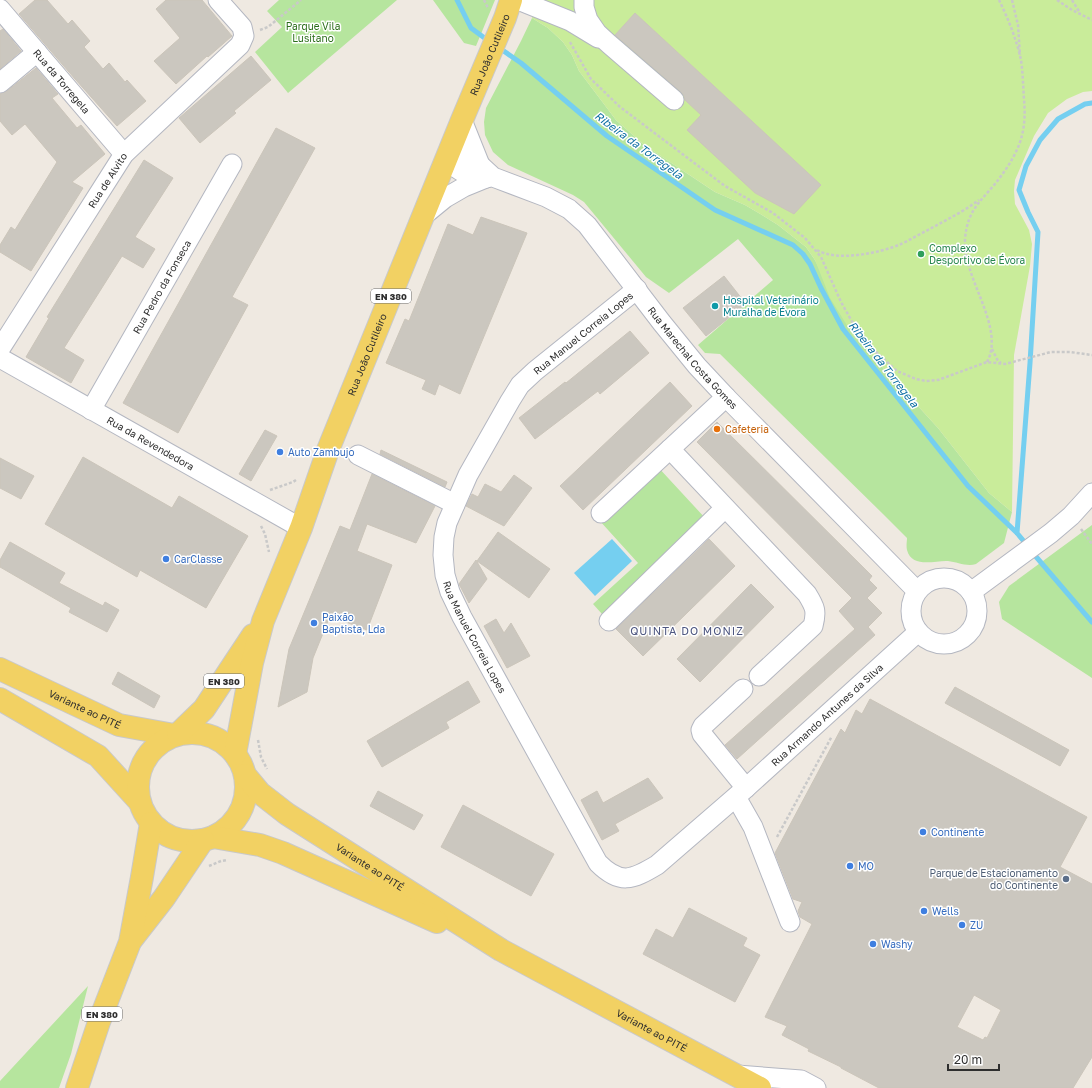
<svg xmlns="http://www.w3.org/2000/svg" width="1092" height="1088" viewBox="0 0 1092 1088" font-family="'Golos Text',sans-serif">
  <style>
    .green { fill: #b6e59e }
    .pitch { fill: #c9ec9a }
    .water { fill: #75cff0 }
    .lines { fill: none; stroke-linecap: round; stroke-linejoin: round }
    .stream { stroke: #75cff0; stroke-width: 5 }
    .building { fill: #cbc7bf; stroke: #cbc5ba; fill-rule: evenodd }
    .minor-casing { stroke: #b4b7c1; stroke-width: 21 }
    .major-casing { stroke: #c9c9c9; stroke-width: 24 }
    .path { stroke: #c9c9c9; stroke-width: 2.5; stroke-dasharray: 3 2; stroke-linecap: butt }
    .minor { stroke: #fff; stroke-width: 19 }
    .major { stroke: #f2d163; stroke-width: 22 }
    .leisure-dot { fill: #2e9e5b; stroke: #fff; stroke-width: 1.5 }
    .culture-dot { fill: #0f9aa8; stroke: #fff; stroke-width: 1.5 }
    .food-dot { fill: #e8710a; stroke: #fff; stroke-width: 1.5 }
    .shop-dot { fill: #3f7fe0; stroke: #fff; stroke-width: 1.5 }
    .service-dot { fill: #5c6f8a; stroke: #fff; stroke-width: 1.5 }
    .labels { text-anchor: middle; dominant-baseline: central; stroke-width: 3; stroke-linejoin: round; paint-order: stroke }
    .shield { fill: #fff; stroke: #6d6d6d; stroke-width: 1 }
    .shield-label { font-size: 9px; font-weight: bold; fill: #2e2e2e }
    .park-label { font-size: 10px; fill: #2c6e1b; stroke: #fff }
    .street-label { font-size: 10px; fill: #2e2e2e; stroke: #fff }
    .leisure-label { font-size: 10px; fill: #27864d; stroke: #fff; text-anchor: start }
    .culture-label { font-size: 10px; fill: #0d838f; stroke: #fff; text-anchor: start }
    .food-label { font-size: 10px; fill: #c56008; stroke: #fff; text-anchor: start }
    .shop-label { font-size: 10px; fill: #366cbe; stroke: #fff; text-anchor: start }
    .service-label { font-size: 10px; fill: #4e5e75; stroke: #fff; text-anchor: end }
    .water-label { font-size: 11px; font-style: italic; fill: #0d6fa3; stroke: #fff }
    .neighbourhood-label { font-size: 11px; letter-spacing: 1px; fill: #4d5680; stroke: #fff }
  </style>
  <rect width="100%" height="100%" fill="#efe9e1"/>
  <path class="green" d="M279,0H397L288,93L255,52L282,27L267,11Z
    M433,0H495L476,46L464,43Z
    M532,18L548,28L563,42L572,55L579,71L616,120L643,144L715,192L745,205L762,215L778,225L806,247L815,260L853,335L938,428L989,493L1012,512L1004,543L976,564C967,567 957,562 948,561C936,560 912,569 907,550C906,546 907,541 907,538L883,514L720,354L705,353L698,345L773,280L738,239L669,293L646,277L584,202L573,195L508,165L493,152L485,135L484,122L486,108L521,41Z
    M657,466L706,519L602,614L593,604L638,563L599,520Z
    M1092,525V678L1002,619L999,602L1009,586Z
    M88,986L71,1054L59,1088H0V1081Z"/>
  <path class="pitch" d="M538,0H1092V91L1083,92L1067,99L1048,113L1034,136L1015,180L1014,191L1015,204L1029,230L1032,244L1030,266L1014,355L1012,512L989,493L938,428L853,335L830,298L815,260L806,247L778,225L762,215L745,205L715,192L643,144L616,120L579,71L572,55L563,42L548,28L532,18Z"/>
  <path class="water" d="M612,539L632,561L595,596L574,573Z"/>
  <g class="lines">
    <path class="stream" d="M457,0L471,28L490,42
      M498,47L521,63L607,136L715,210L793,245L803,254L810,264L821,288L843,329L968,486L1017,533L1027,545
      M1017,533L1030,363L1038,232L1028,212L1019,190L1026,166L1040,140L1058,119L1085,104L1092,103
      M1032,552L1092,622"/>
  </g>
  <path class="building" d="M35,0H47L68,24L72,20L90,41L84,47L103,69L109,63L125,82L127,80L146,101L117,126L75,79L19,14Z
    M166,0H202L232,36L208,57L207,56L176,84L154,61L180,38L156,9Z
    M635,13L821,185L794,214L755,193L687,130L701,115L685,100L684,96L681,92L615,35Z
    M3,29L21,51L0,69V31Z
    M251,56L271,80L234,111L236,113L200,143L179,118Z
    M36,68L58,94L52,98L77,128L81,125L105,154L72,182L83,188L31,271L0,252V245L11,227L15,230L57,162L25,124L12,135L0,121V94L7,91Z
    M276,128L315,148L232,297L248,305L178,433L123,403Z
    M144,160L173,178L135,237L155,249L143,268L122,256L64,348L84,360L71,383L26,357L49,318L47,317Z
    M481,217L527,233L460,394L439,384L435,395L422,389L426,380L386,363L405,319L409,321L448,224L473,235Z
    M724,276L746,304L706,336L683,308Z
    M630,331L649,353L600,394L598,391L535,439L519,418L565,382L566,383Z
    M670,382L692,406L583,510L560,486Z
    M717,422L872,576L869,580L877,588L867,598L882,613L868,627L875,635L737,759L725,745L855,629L839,611L852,598L697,442Z
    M265,430L277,436L251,481L239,474Z
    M381,450L447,482L445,487L380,454Z
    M83,457L172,508L179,496L248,536L206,608L140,570L137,577L45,524Z
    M0,458L34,476L21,499L0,488Z
    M372,474L435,506L416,543L367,524L357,551L392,565L367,630L330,616L313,658L307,692L278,707L289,649L340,526L350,530Z
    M514,475L532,488L504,526L466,506L472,494L478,497L485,484L501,492Z
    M498,532L550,569L529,598L477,561Z
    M709,539L735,566L643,656L616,629Z
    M10,542L65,573L59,583L103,606L105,602L119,610L107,632L69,612L71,608L0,567V560Z
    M476,560L487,579L469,603L459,584Z
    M751,584L774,607L700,682L677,659Z
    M496,619L504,633L511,623L530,656L507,668L484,626Z
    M118,672L160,696L154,708L112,684Z
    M468,681L480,702L446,722L449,728L382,767L367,741Z
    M955,687L1069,750L1060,766L945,703Z
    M870,699L1087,817L1060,867L1092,884V1057L1073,1088H879L841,1068V1067L808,1051L809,1049L782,1035L787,1026L765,1017L812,924L800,917L798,911L802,902L793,899L775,853L841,729L845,733L856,710L862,714ZM974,995L1001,1010L987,1038L985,1037L983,1040L957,1027Z
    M648,778L663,798L615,824L619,831L602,840L581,800L597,791L603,803Z
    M378,791L423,815L414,830L370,806Z
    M463,805L554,854L531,896L441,847Z
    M689,908L747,938L743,946L760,955L735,1002L643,954L656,929L673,938Z"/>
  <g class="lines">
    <defs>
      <g id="minor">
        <path d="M518,0L570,21L598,38"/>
        <path d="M584,0V7L588,20L597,33L609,44L674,100"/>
        <path id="s1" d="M0,9L124,154"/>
        <path d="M0,83L37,52"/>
        <path d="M462,120L480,165"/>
        <path id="s2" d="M448,153L465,156L480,165L493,177L546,197L569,209L587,225L662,323L697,366L726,397L917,591"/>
        <path d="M448,153L456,168L470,177L487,178"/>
        <path d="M423,216L445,198L464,187L486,178"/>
        <path id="s3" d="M637,289L535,371L520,385L510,401L468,475L447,523L444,537L443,555L445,575L450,592L462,617L598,863C620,885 632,880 657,865L746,788L918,632"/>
        <path id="s4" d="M0,349L124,154L240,45L244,36L242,27L218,0"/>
        <path id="s5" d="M0,358L301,528"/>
        <path id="s6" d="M91,410L232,164"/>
        <path d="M670,449L807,594C815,607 817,611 813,626L759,676"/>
        <path d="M358,455L455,504"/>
        <path d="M601,513L726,397"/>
        <circle cx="944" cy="611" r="33"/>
        <path d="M971,592L1051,533L1071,516L1092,493"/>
        <path d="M609,621L725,508"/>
        <path d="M743,689L703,726L701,730L702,734L746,788"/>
        <path d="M736,797L753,827L790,922"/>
        <path d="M737,1075L801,1080L816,1088"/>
      </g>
      <g id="major">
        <path id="s7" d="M0,669L119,725L174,735"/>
        <path d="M0,699L98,756L138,800"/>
        <circle cx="192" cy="787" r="54"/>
        <path d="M178,734L204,709L253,635"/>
        <path id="s8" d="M235,754L252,663L263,621L301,528L328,450L462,120L505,18L511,0"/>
        <path id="s9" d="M245,775L260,793L287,814L501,950L760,1088"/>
        <path d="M213,837L260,845L283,853L437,922"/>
        <path d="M132,939L164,898L203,840"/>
        <path d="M77,1088L99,1022L130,942L142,877L151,823"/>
      </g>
    </defs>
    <use href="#minor" class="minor-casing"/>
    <use href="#major" class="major-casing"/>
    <path class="path" d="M484,0L488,8
      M1012,0L1018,25L1020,55
      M1057,0L1072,10L1092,20
      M1072,0L1080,13
      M260,30L268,27L301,0
      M570,42L591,79L620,107L725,186L773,213L805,238L821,257L841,302L854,325L876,352L897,371L916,379L926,381L938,380L987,362L1005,364L1051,352H1070L1092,355
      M817,250C837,262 880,253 901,244C910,240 918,235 926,231C944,221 963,212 979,200
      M992,349L998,361L1001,363
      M987,362C1006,328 962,276 965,240C967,207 984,200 1001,176C1010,164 1019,149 1022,135C1025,124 1025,111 1024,99C1023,86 1023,73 1021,60C1017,41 1008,18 999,0
      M270,490L293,482L296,480
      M261,526L265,534L269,552
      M1081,529L1092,544
      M258,740L261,757L267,769
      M777,837L832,736
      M209,866L221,861L227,860"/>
    <use href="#minor" class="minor"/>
    <use href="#major" class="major"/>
  </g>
  <circle class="leisure-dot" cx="921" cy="254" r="4"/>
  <circle class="culture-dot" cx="715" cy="306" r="4"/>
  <circle class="food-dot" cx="717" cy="429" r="4"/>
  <g class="shop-dot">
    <circle cx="280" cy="452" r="4"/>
    <circle cx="166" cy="559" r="4"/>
    <circle cx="314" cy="623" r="4"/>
    <circle cx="923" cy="832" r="4"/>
    <circle cx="850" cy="866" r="4"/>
    <circle cx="924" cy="911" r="4"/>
    <circle cx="962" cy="925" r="4"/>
    <circle cx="873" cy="944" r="4"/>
  </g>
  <circle class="service-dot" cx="1066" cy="879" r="4"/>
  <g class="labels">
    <g class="shield">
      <rect x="371" y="289" width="40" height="14" rx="3"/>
      <rect x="204" y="674" width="40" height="14" rx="3"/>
      <rect x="82" y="1007" width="40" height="14" rx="3"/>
    </g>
    <g class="shield-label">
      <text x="391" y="296">EN 380</text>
      <text x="224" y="681">EN 380</text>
      <text x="102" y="1014">EN 380</text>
    </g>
    <g class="park-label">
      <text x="313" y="26">Parque Vila<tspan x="313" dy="12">Lusitano</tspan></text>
    </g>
    <g class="street-label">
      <text stroke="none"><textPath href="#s8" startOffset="746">Rua João Cutileiro</textPath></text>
      <text stroke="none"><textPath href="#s1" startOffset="95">Rua da Torregela</textPath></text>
      <text stroke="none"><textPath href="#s4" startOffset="200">Rua de Alvito</textPath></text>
      <text stroke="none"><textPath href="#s6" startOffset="142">Rua Pedro da Fonseca</textPath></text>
      <text transform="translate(583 333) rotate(-39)">Rua Manuel Correia Lopes</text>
      <text stroke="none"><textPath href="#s8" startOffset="422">Rua João Cutileiro</textPath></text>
      <text stroke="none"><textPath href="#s2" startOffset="329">Rua Marechal Costa Gomes</textPath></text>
      <text stroke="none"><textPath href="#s5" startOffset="173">Rua da Revendedora</textPath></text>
      <text stroke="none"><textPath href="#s3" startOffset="429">Rua Manuel Correia Lopes</textPath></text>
      <text stroke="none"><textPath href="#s7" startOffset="94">Variante ao PITÉ</textPath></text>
      <text stroke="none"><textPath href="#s3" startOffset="980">Rua Armando Antunes da Silva</textPath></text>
      <text stroke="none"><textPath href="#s9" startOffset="156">Variante ao PITÉ</textPath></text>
      <text stroke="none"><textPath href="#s9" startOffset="482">Variante ao PITÉ</textPath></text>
    </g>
    <g class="leisure-label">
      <text x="929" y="248">Complexo<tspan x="929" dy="12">Desportivo de Évora</tspan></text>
    </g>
    <g class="culture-label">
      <text x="723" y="300">Hospital Veterinário<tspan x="723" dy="12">Muralha de Évora</tspan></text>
    </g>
    <g class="food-label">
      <text x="725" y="429">Cafeteria</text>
    </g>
    <g class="shop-label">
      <text x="288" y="452">Auto Zambujo</text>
      <text x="174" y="559">CarClasse</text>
      <text x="322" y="617">Paixão<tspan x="322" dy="12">Baptista, Lda</tspan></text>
      <text x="931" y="832">Continente</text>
      <text x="858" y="866">MO</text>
      <text x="932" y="911">Wells</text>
      <text x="970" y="925">ZU</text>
      <text x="881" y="944">Washy</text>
    </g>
    <g class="service-label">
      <text x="1058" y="873">Parque de Estacionamento<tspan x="1058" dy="12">do Continente</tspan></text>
    </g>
    <g class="water-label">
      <text transform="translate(639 145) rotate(36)">Ribeira da Torregela</text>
      <text transform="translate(884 364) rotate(52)">Ribeira da Torregela</text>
    </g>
    <g class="neighbourhood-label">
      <text x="687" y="630">QUINTA DO MONIZ</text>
    </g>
  </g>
  <path d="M948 1064v6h51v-6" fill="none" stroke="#2e2e2e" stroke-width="2"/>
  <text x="954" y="1064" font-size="12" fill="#2e2e2e" stroke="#ffffff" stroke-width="3" paint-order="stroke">20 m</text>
</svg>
